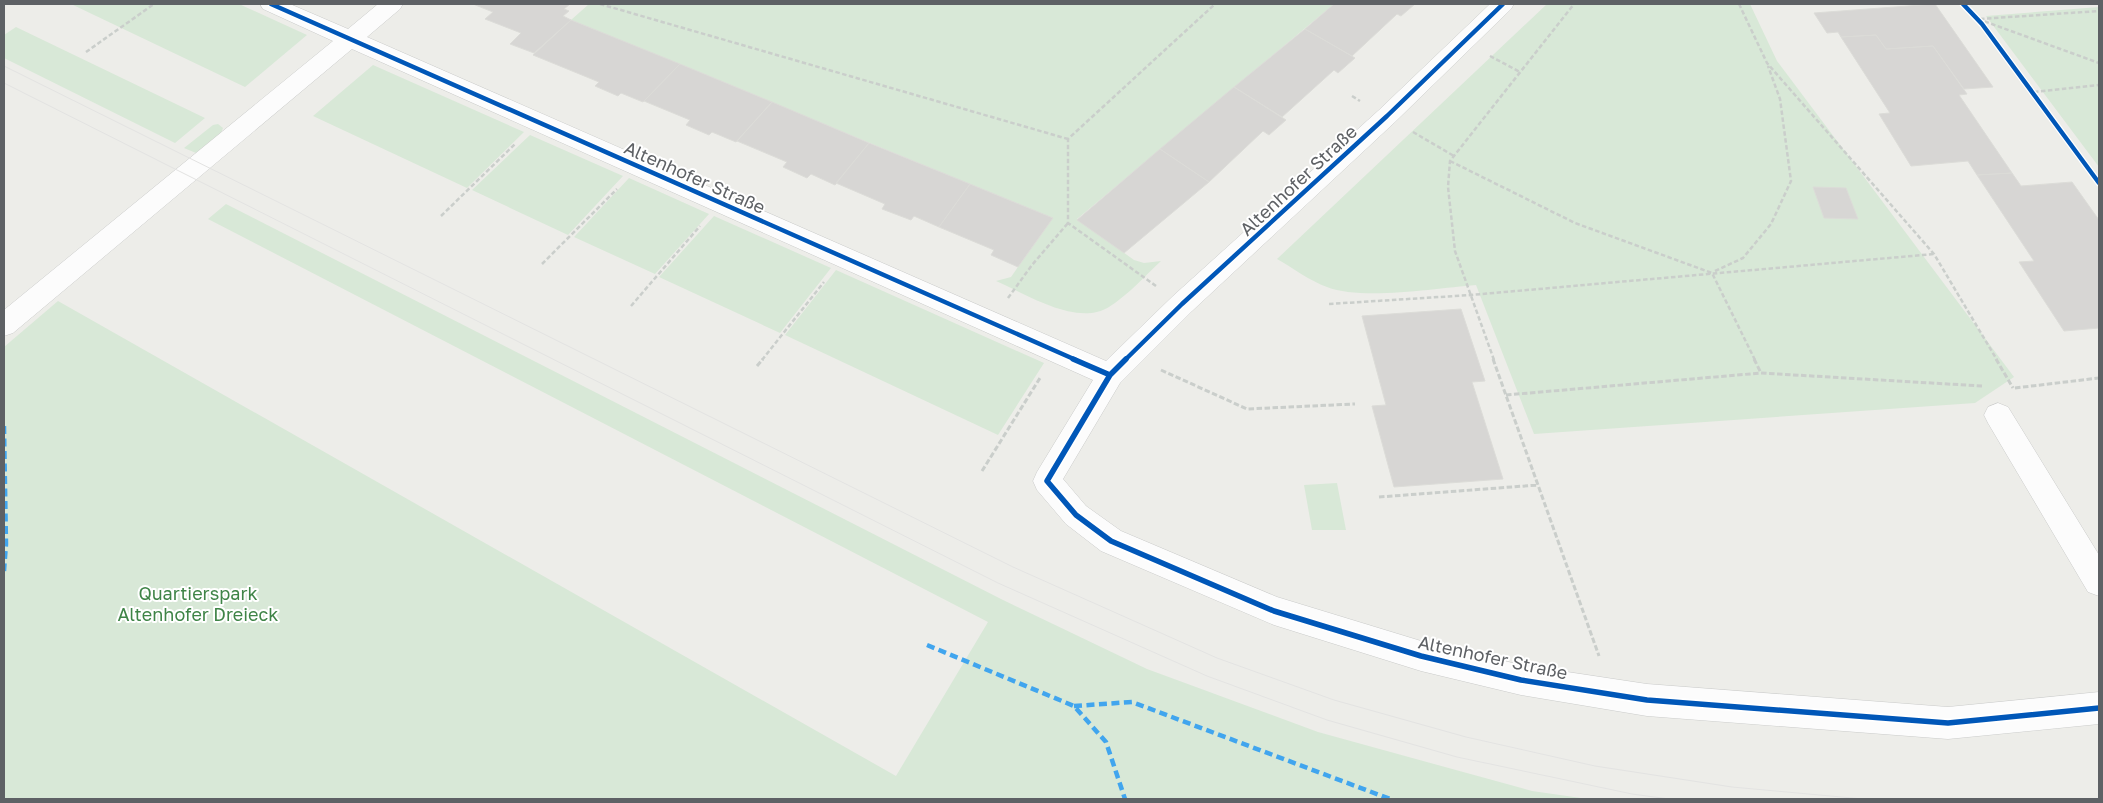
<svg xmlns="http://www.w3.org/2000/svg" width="2103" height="803" viewBox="0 0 2103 803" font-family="'Golos Text',sans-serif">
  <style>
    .green { fill: #d8e8d7 }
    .building { fill: #d7d6d4; stroke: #dcdcd8 }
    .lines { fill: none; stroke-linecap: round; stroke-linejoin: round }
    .minor-casing { stroke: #cacbca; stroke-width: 1 }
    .path-far1 { stroke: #cacecb; stroke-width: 2.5; stroke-dasharray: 4.5 2.5; stroke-linecap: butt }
    .path { stroke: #cacecb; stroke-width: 3; stroke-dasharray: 5.5 2.5; stroke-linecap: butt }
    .minor { fill: #fcfcfc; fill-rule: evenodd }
    .tram { stroke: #e3e3e2; stroke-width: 1 }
    .quiet { stroke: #41a5ee; stroke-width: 4.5; stroke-dasharray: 8 4.5; stroke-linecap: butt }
    .cycleway-far1-casing { stroke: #fff; stroke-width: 7 }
    .cycleway-casing { stroke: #fff; stroke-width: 9 }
    .cycleway-far1 { stroke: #0057b8; stroke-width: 4.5 }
    .cycleway { stroke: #0057b8; stroke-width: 5.5 }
    .labels { text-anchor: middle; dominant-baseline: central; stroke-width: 4; stroke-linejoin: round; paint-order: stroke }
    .street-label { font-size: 18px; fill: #5e6165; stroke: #fff }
    .park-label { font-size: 18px; fill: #3f8447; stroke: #fff }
  </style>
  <rect width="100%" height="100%" fill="#edede9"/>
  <path class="green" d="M71,4H239L307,35L245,87Z
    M589,4H1334L1077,219L1134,260L1144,263L1161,261C1145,276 1128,295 1109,307C1077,327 1026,294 996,281L1011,277L1052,218L571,20Z
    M1547,4H1750L1777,61L2014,377L1975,403L1534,434L1476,285C1436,288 1363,301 1327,287C1310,281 1293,268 1277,259Z
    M2099,7V167L1986,16Z
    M16,27L205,118L175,143L4,58V35Z
    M373,65L524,132L467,188L313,116Z
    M218,124L223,128L221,133L196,153L184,148L213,125Z
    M530,135L623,176L568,235L472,190Z
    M629,178L709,214L655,274L574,237Z
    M226,204L1001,599L1147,669L1318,732L1532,791L1588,799H4V347L58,301L896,776L988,622L208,219Z
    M714,216L831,268L780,333L659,277Z
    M836,270L1044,363L998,435L785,335Z
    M1337,483L1346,530H1312L1304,485Z"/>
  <path class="building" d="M473,4H570L564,9L569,11L563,16L571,20L534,53L510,44L521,33L485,19L493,12Z
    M1334,4H1415L1401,16L1397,14L1352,56L1305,29Z
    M1935,4L1993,87L1964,89L1933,46L1886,49L1876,35L1841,37L1838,32L1827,33L1814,13Z
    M571,20L680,64L643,102L621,93L618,96L595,86L599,82L533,55Z
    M1305,29L1355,58L1338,73L1334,70L1282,117L1234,87Z
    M1876,35L1886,49L1933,46L1967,94L1959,95L2012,173L1977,175L1968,161L1911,166L1879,114L1890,113L1841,37Z
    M680,64L772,102L736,142L712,132L709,135L686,125L690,120L644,101Z
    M1234,87L1286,120L1269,135L1263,131L1209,182L1160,149Z
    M772,102L869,143L835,185L811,174L807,178L783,167L787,162L737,141Z
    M869,143L970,184L939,227L914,216L911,220L882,209L885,204L836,183Z
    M1160,149L1209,182L1124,253L1077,220Z
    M2012,173L2021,186L2072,182L2099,220V328L2064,331L2019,262L2034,261L1977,175Z
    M970,184L1053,218L1018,267L991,255L994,250L939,227Z
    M1813,187L1846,188L1858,219L1824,218Z
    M1461,309L1485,381L1472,382L1503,479L1394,487L1372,406L1386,405L1362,316Z"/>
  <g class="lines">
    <defs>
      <path id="minor" d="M260,4H290L348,29L378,4H403L400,9L367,37L1106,361L1173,296L1379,110L1490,4H1514L1511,9L1395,122L1191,312L1120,383L1063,479L1086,506L1121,531L1277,597L1421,641L1521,665L1647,684L1948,707L2099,692V724L1948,739L1647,716L1521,695L1421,671L1274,625L1101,551L1066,524L1037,490L1033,481L1037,472L1093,380L352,49L13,333L4,336V310L333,41L263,9Z
        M1998,403L2008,407L2099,555V596L2088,592L1988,423L1984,415L1988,407Z"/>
    </defs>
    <use href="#minor" class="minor-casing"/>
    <path class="path-far1" d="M600,4L1068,139
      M1739,4L1767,63L1934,254L1997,360
      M1963,4L1982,24L2099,183
      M1978,19L2099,63
      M1980,19L2099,11
      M86,52L154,4
      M1490,56L1520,72
      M2034,92L2099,85
      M1352,96L1360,101
      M1413,132L1454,156
      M1450,161L1575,223L1712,273L1755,360
      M441,216L515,144
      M542,264L617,189
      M1715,271L1743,258L1771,224L1791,181L1780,99L1768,66
      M1156,286L1068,223V139L1215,4
      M1008,298L1032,265L1068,223
      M1329,304L1471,295L1934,254
      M631,306L700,226
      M762,360L824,282
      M1494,360L1455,251L1448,187L1450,161L1574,4"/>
    <path class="path" d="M1493,359L1599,656
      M1754,359L1761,373
      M1996,359L2013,388
      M757,366L763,359
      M1161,370L1247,409L1355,404
      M2015,388L2099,378
      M1506,395L1761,373L1982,386
      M982,471L1040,378
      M1379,497L1538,485"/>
    <use href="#minor" class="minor"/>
    <path class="tram" d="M4,66L1013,567L1217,658L1334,700L1466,737L1595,766L1732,787L1863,799
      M4,83L998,583L1207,676L1327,720L1457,757L1632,794L1669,799"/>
    <path class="quiet" d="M4,426L6,544L4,571
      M927,645L1074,706L1106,742L1125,799
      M1074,706L1132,702L1390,799"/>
    <defs>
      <path id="cycleway-far1" d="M271,4L1076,360
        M1963,4L1982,24L2099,183
        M1125,360L1182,304L1387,116L1503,4"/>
      <path id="cycleway" d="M1073,359L1110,375
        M1126,359L1110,375L1047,481L1076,515L1111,541L1274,611L1421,656L1521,680L1647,700L1948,723L2099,708"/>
    </defs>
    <use href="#cycleway-far1" class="cycleway-far1-casing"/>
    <use href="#cycleway" class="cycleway-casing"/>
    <use href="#cycleway-far1" class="cycleway-far1"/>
    <use href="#cycleway" class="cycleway"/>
  </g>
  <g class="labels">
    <g class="street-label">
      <text transform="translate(695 177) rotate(24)">Altenhofer Straße</text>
      <text transform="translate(1298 180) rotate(-43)">Altenhofer Straße</text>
      <text transform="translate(1493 657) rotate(12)">Altenhofer Straße</text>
    </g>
    <g class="park-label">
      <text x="198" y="593">Quartierspark<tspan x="198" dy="21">Altenhofer Dreieck</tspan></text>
    </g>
  </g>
  <rect width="2103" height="803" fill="none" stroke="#5e6165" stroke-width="10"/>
</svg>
